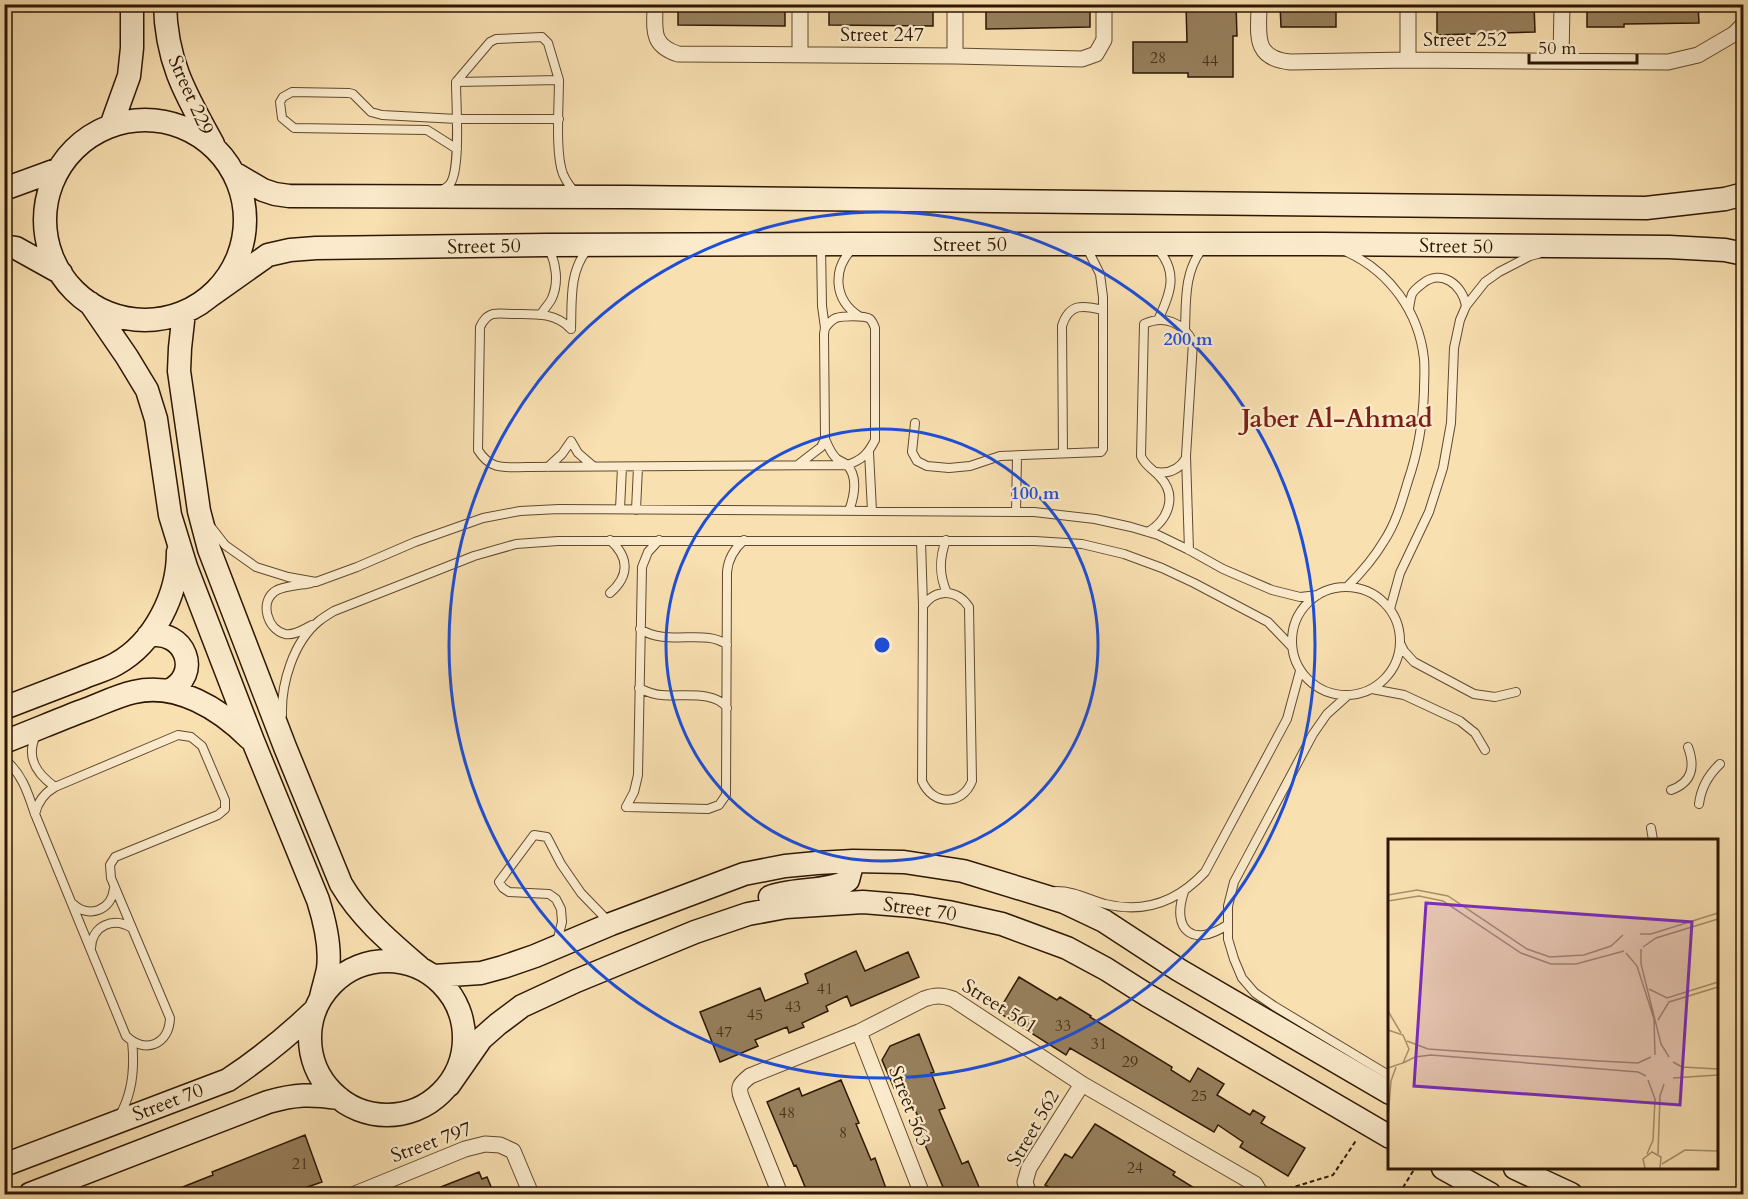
<svg xmlns="http://www.w3.org/2000/svg" width="1748" height="1199" viewBox="0 0 1748 1199" font-family="Cardo,serif">
  <style>
    .building { fill: #97805d; stroke: #2d1702; stroke-width: 1.5 }
    .lines { fill: none; stroke-linecap: round; stroke-linejoin: round }
    .lane-casing { stroke: #60492e; stroke-width: 10 }
    .street-casing { stroke: #60492e; stroke-width: 17 }
    .secondary-casing { stroke: #2d1702; stroke-width: 25 }
    .path { stroke: #2d1702; stroke-width: 2; stroke-dasharray: 4.5 3; stroke-linecap: butt }
    .lane { stroke: #fbebcc; stroke-width: 8 }
    .street { stroke: #fbebcc; stroke-width: 15 }
    .secondary { stroke: #fbebcc; stroke-width: 22 }
    .ring { fill: none; stroke: #1d4ed8; stroke-width: 3 }
    .labels { text-anchor: middle; dominant-baseline: central; stroke-width: 4.5; stroke-linejoin: round; paint-order: stroke }
    .number-label { font-size: 16px; fill: #483119 }
    .street-label { font-size: 20px; fill: #2d1702; stroke: #fbebcc }
    .district-label { font-size: 26px; font-weight: bold; fill: #7a1f14; stroke: #fbebcc }
    .inset-road { fill: none; stroke: #a7906b; stroke-width: 1.5 }
    .view { fill: #7b2cbf; fill-opacity: 0.15; stroke: #7b2cbf; stroke-width: 3 }
    .inset-edge { fill: none; stroke: #2d1702; stroke-width: 3 }
    .centre { fill: #1d4ed8; stroke: #fbebcc; stroke-width: 3 }
    .ring-label { font-size: 18px; text-anchor: middle; font-weight: bold; fill: #1d4ed8; stroke: #fbebcc; stroke-width: 4.5; stroke-linejoin: round; paint-order: stroke }
  </style>
  <rect width="100%" height="100%" fill="#f9e0b1"/>
  <filter id="stains"><feTurbulence type="fractalNoise" baseFrequency=".00333" numOctaves="4"/><feColorMatrix values="0 0 0 0 .2 0 0 0 0 .09 0 0 0 0 .02 0 0 0 .5 -.17"/></filter>
  <radialGradient id="worn" r=".72"><stop offset=".6" stop-color="#630" stop-opacity="0"/><stop offset="1" stop-color="#630" stop-opacity=".3"/></radialGradient>
  <path class="building" d="M678,4H785V26L678,25Z
    M829,4H933V26L829,25Z
    M986,4H1090V27L986,29Z
    M1236,4L1237,36H1233V77H1188V73H1133V42H1187L1186,5Z
    M1280,4H1336V27H1281Z
    M1437,4H1534L1535,32L1437,35Z
    M1587,4H1698L1699,23L1624,24V27H1587Z
    M856,951L865,971L908,952L919,977L851,1006L847,996L826,1006L828,1011L802,1023L804,1027L789,1033L787,1027L755,1040L758,1046L720,1062L700,1012L760,988L765,1001L808,983L805,974Z
    M1019,977L1057,1000L1060,997L1091,1016L1090,1017L1172,1067L1171,1070L1190,1082L1198,1068L1224,1084L1217,1095L1250,1115L1253,1110L1265,1117L1261,1123L1305,1148L1288,1176L1240,1147L1243,1142L1218,1125L1214,1132L1070,1048L1066,1055L998,1012Z
    M919,1034L934,1072L931,1073L945,1108L939,1110L962,1164L968,1161L982,1194H946L920,1133L924,1131L904,1084L894,1088L882,1060L890,1046Z
    M841,1080L859,1123L856,1124L871,1160L875,1158L888,1194H808L796,1165L794,1166L767,1102L799,1088L802,1096Z
    M1095,1124L1175,1172L1173,1175L1204,1194H1061L1045,1185L1065,1154L1072,1158Z
    M305,1135L322,1182L287,1194H165L213,1175L212,1172Z
    M479,1172L482,1179L487,1177L494,1194H423Z"/>
  <g class="lines">
    <defs>
      <path id="lane" d="M456,82L559,80C559,104 555,154 563,174C566,181 570,187 576,193
        M457,149L427,130L294,128L282,118L280,102L283,97L292,92L349,93L353,94L371,112L382,115L457,119H559
        M442,190C445,188 448,187 450,184C461,170 456,102 456,82L490,42L496,39L542,37L548,43L559,80
        M821,246L822,306L825,328L824,334L825,439C828,446 831,454 837,459C840,461 843,462 846,464C859,476 854,497 849,511
        M1156,247C1179,271 1171,293 1158,320
        M852,249C832,270 834,300 859,316
        M1409,308C1410,304 1410,299 1412,294C1414,290 1418,287 1422,284C1441,268 1463,285 1466,306
        M541,314C544,309 550,303 552,298C559,282 556,263 549,249
        M571,329C555,312 534,314 512,314C507,314 499,313 493,314C486,316 483,321 480,327L478,450C491,471 505,467 527,467L847,465C862,460 868,454 875,440V328C874,325 872,321 870,319C865,315 842,316 836,318C831,320 828,324 825,328
        M571,329C572,301 569,272 587,250
        M1185,330C1186,301 1184,271 1203,248
        M915,423L912,452L917,461L927,466L949,468L970,466L1000,456L1101,452L1103,449V297L1100,274L1087,248
        M571,441L578,453L593,466
        M869,452L872,511
        M1063,453L1062,326C1069,303 1083,305 1103,310
        M799,464L821,447L825,439
        M548,467L562,454L571,441
        M1156,472C1169,474 1179,470 1186,458
        M620,509L622,467
        M636,510L638,467
        M1016,512L1017,456
        M211,527L225,545L256,567L288,577L316,582L357,567L415,542L483,518L520,511L559,509L1034,512L1095,519L1131,527L1158,535L1189,550L1223,569L1272,590L1300,597L1318,595
        M1148,532C1168,520 1178,496 1160,477C1153,469 1145,466 1141,456L1144,324C1164,315 1183,322 1193,342L1186,456L1189,550
        M946,540C939,559 939,575 947,593
        M921,541L923,606L922,781C933,806 962,806 972,781L969,607C957,589 936,588 923,606
        M311,583C302,585 281,586 274,592C260,603 267,629 285,634C294,636 304,629 312,625
        M1292 641a54 54 0 1 1 108 0a54 54 0 1 1-108 0Z
        M1347,587C1361,573 1374,558 1384,541C1396,523 1402,501 1408,481C1418,452 1423,422 1424,391C1424,381 1425,369 1424,359C1419,312 1390,272 1347,252
        M610,593C630,576 629,557 610,540
        M1390,609L1400,573L1429,512L1443,468L1451,423L1454,348L1460,320L1466,306L1485,282L1499,272L1530,256L1538,254
        M640,629C667,647 706,628 727,645
        M1401,645L1404,651L1414,662L1474,694L1495,697L1516,692
        M639,688C647,692 654,695 662,695C682,697 715,690 727,708
        M1372,689L1404,695L1460,721L1475,733L1485,750
        M1347,696L1327,714L1313,734L1234,882L1228,906V939L1234,959L1242,978L1255,993L1274,1006L1390,1076
        M282,715C281,684 293,642 319,621C324,617 329,614 334,611L474,556L516,544L558,541H1035L1082,544L1124,554L1162,568L1194,583L1268,622L1292,647
        M36,735C25,758 37,774 55,787
        M4,759C22,773 28,793 35,814L126,1036C145,1054 169,1045 170,1018L111,878L110,865L115,857L218,815L225,809V800L202,746L191,737L178,735L55,787C44,793 38,801 35,814
        M1671,790C1693,782 1695,766 1688,747
        M1699,804C1701,788 1707,776 1720,764
        M626,807L708,809L719,805L726,795L727,572C728,559 734,549 744,540
        M626,807L634,792L638,775L642,567L648,552L659,540
        M1651,828L1653,840
        M1056,891C1075,891 1087,899 1105,904C1145,914 1178,901 1205,872L1287,719L1300,671
        M1184,892C1171,930 1193,948 1227,925
        M73,904C89,919 112,910 114,888
        M557,942L562,922L561,909L556,899L549,894L509,892L503,888L499,882L534,835L547,837L561,864L581,893L610,923
        M91,948C92,926 113,916 132,928
        M120,1115C133,1092 135,1068 132,1041"/>
      <path id="street" d="M655,4C655,29 650,45 678,54L955,56L1082,59L1096,54L1104,40V4
        M955,4V56
        M1259,4C1259,34 1252,58 1290,62L1408,60L1668,62L1698,55L1734,34L1744,24
        M800,55V4
        M1408,60V4
        M1561,60L1562,4
        M859,1032L922,1194
        M355,1194L465,1149L485,1144L500,1145L513,1151L531,1194
        M780,1194L742,1099C737,1087 740,1084 750,1076L859,1032L924,999C935,995 942,995 953,999L1082,1084L1255,1184L1261,1194
        M1029,1194L1025,1182L1029,1168L1082,1084"/>
      <path id="secondary" d="M165,4C166,62 186,95 213,144
        M45 220a100 100 0 1 1 200 0a100 100 0 1 1-200 0Z
        M111,126L129,76L132,48V4
        M234,173L263,190L275,194L289,196L627,197L1646,208L1725,199L1744,194
        M4,189L59,169
        M4,246L16,248L61,273
        M210,296L268,255L290,250L316,248L547,245L856,244H1323L1669,247L1725,250L1744,254
        M90,303L127,357L147,390L156,419L170,515L186,567L253,741L318,900C325,922 331,946 328,969C326,979 323,988 321,997
        M184,312L180,348L179,371L199,511L209,549L285,747L341,884C361,918 390,942 419,967
        M148,636C185,628 203,675 168,691
        M4,708C30,698 56,688 82,678C93,673 106,670 116,664C154,643 178,595 178,552
        M4,742C30,732 56,721 82,711C99,705 116,696 134,692C177,682 220,709 249,738
        M770,897C790,888 834,892 848,880L853,861
        M310 1038a77 77 0 1 1 154 0a77 77 0 1 1-154 0Z
        M434,976L481,973L503,967L535,956L611,924L744,874L785,866L817,863L853,861L904,862L963,871L1064,902L1104,921L1179,970L1390,1093
        M449,1085L481,1039L498,1024L522,1006L576,981L695,932L748,914L786,907L863,902L912,906L948,912L1002,924L1067,948L1106,969L1147,995L1390,1137
        M4,1165L228,1080C261,1058 286,1038 315,1010
        M1443,1168L1490,1194
        M1515,1168L1571,1194
        M30,1194L268,1102C296,1094 311,1094 339,1098"/>
    </defs>
    <use href="#lane" class="lane-casing"/>
    <use href="#street" class="street-casing"/>
    <use href="#secondary" class="secondary-casing"/>
    <path class="path" d="M1274,1193L1333,1175L1357,1139
      M1399,1194L1415,1168"/>
    <use href="#lane" class="lane"/>
    <use href="#street" class="street"/>
    <use href="#secondary" class="secondary"/>
  </g>
  <g class="ring">
    <circle cx="882" cy="645" r="216"/>
    <circle cx="882" cy="645" r="433"/>
  </g>
  <g class="labels">
    <g class="number-label">
      <text x="1158" y="58">28</text>
      <text x="1210" y="61">44</text>
      <text x="825" y="989">41</text>
      <text x="793" y="1007">43</text>
      <text x="755" y="1015">45</text>
      <text x="1063" y="1026">33</text>
      <text x="724" y="1032">47</text>
      <text x="1099" y="1044">31</text>
      <text x="1130" y="1062">29</text>
      <text x="1199" y="1096">25</text>
      <text x="787" y="1113">48</text>
      <text x="843" y="1133">8</text>
      <text x="300" y="1164">21</text>
      <text x="1135" y="1168">24</text>
    </g>
    <g class="street-label">
      <text x="882" y="34">Street 247</text>
      <text x="1465" y="39">Street 252</text>
      <text transform="translate(191 95) rotate(66)">Street 229</text>
      <text x="970" y="244">Street 50</text>
      <text transform="translate(484 246) rotate(-1)">Street 50</text>
      <text transform="translate(1456 246) rotate(1)">Street 50</text>
      <text transform="translate(920 909) rotate(8)">Street 70</text>
      <text transform="translate(1000 1006) rotate(32)">Street 561</text>
      <text transform="translate(168 1102) rotate(-21)">Street 70</text>
      <text transform="translate(910 1106) rotate(69)">Street 563</text>
      <text transform="translate(1033 1128) rotate(-60)">Street 562</text>
      <text transform="translate(431 1142) rotate(-20)">Street 797</text>
    </g>
    <g class="district-label">
      <text x="1337" y="418">Jaber Al-Ahmad</text>
    </g>
  </g>
  <g transform="translate(1388 839)">
    <rect width="330" height="330" fill="#f9e0b1"/>
    <path class="inset-road" d="M0,56L29,51L60,57L139,110L162,118L196,116L223,107L235,96M0,62L31,57L55,62L133,114L163,125H188L236,112M252,95H263L330,74M255,108L268,99L330,80M253,110V125L273,205L281,218M238,114L249,127L266,180L267,216M261,150L279,159L330,143M0,172L13,194M270,181L281,163L330,148M0,191L15,196L21,210L15,224L0,229M19,202L40,210L211,222L250,224L263,218M285,223L294,228L330,230M15,224L27,218L43,216L250,233L258,237M285,239L330,236M0,280L3,242L8,228M259,315L265,301L267,260L260,241M270,315L272,257L276,245M274,325L297,311L330,312M257,329L255,320L264,313L273,318L272,329"/>
    <path class="view" d="M38,64L304,83L292,266L26,247Z"/>
    <rect width="330" height="330" class="inset-edge"/>
  </g>
  <circle cx="882" cy="645" r="9" class="centre"/>
  <g class="ring-label">
    <text x="1188" y="345">200 m</text>
    <text x="1035" y="499">100 m</text>
  </g>
  <rect width="1748" height="1199" fill="none" stroke="#f9e0b1" stroke-width="24"/>
  <rect x="6" y="6" width="1736" height="1187" fill="none" stroke="#2d1702" stroke-width="3"/>
  <rect x="12" y="12" width="1724" height="1175" fill="none" stroke="#2d1702" stroke-width="1.5"/>
  <path d="M1529 54v9h108v-9" fill="none" stroke="#2d1702" stroke-width="3"/>
  <text x="1538" y="54" font-size="18" fill="#2d1702" stroke="#fbebcc" stroke-width="4.5" paint-order="stroke">50 m</text>
  <rect width="100%" height="100%" filter="url(#stains)"/>
  <rect width="100%" height="100%" fill="url(#worn)"/>
</svg>
